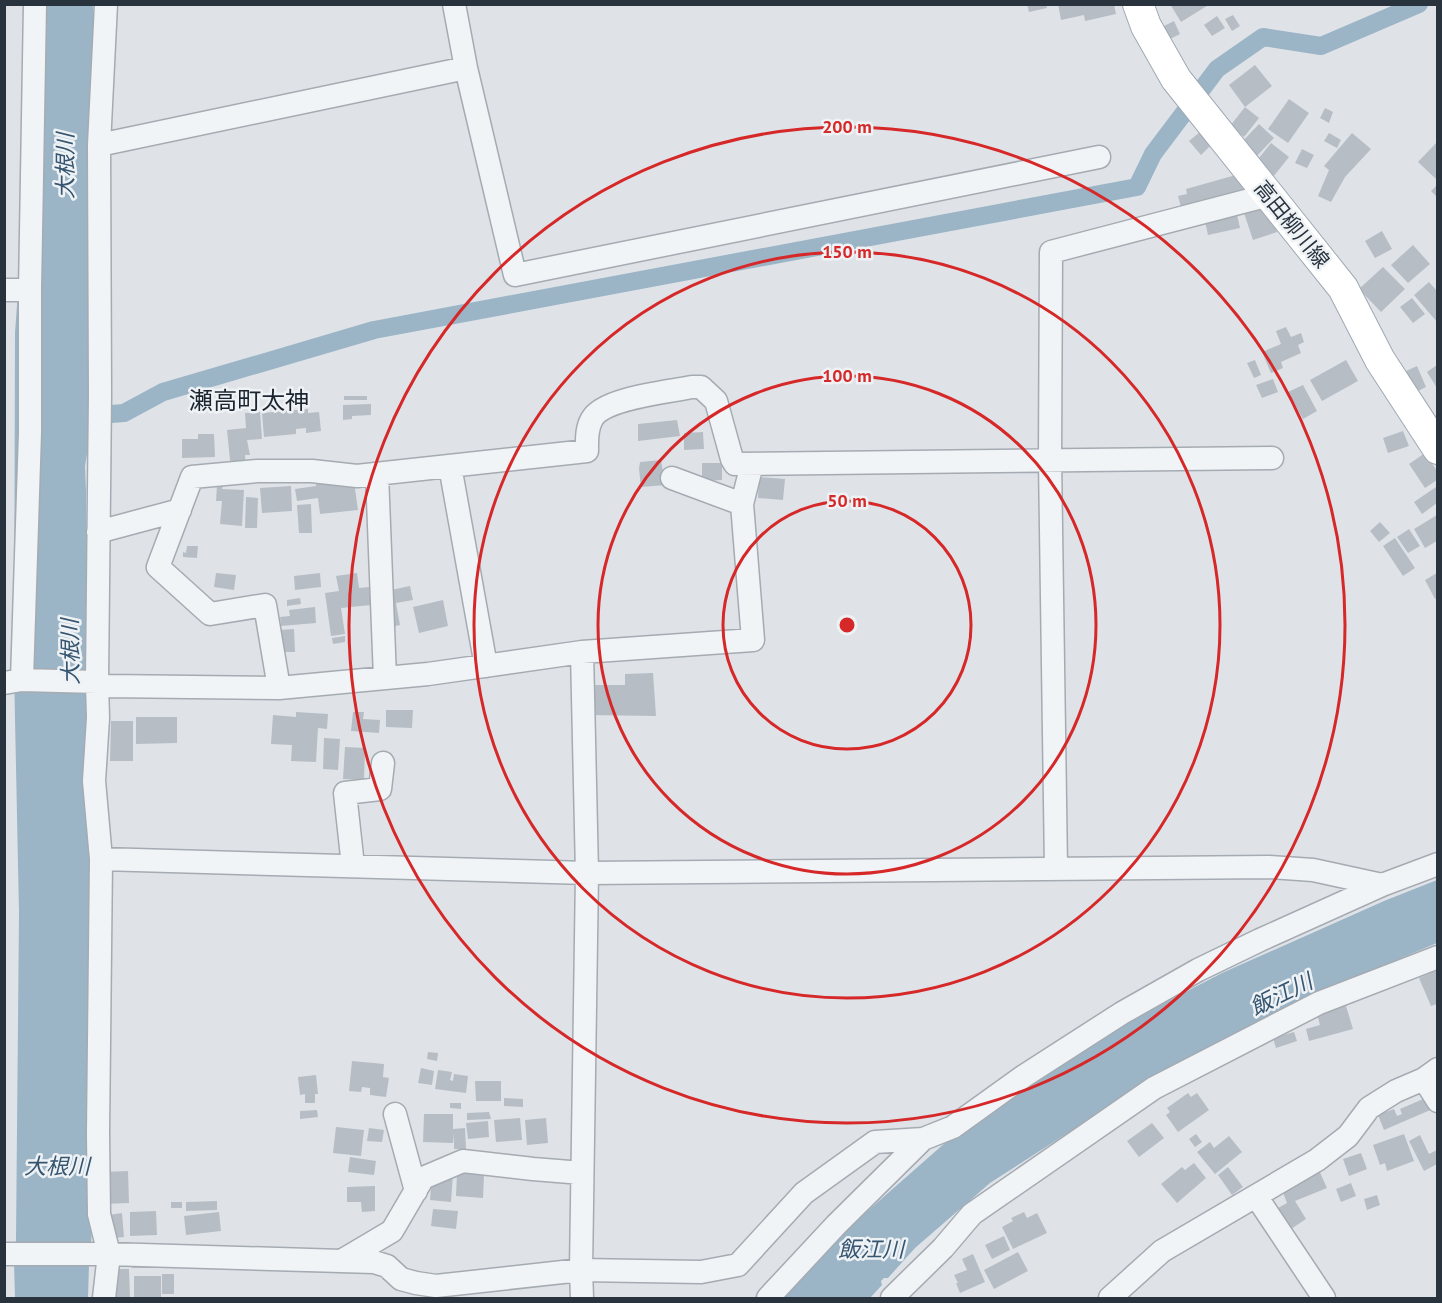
<svg xmlns="http://www.w3.org/2000/svg" width="1442" height="1303" viewBox="0 0 1442 1303" font-family="'PT Sans','Noto Sans JP',sans-serif">
  <style>
    .water { fill: #9bb5c6 }
    .lines { fill: none; stroke-linecap: round; stroke-linejoin: round }
    .canal { stroke: #9bb5c6; stroke-width: 18 }
    .building { fill: #b6bdc4 }
    .minor-casing { stroke: #a5abb2; stroke-width: 25 }
    .major-casing { stroke: #9fa9b3; stroke-width: 32 }
    .minor { stroke: #f1f4f6; stroke-width: 22 }
    .major { stroke: #fff; stroke-width: 30 }
    .ring { fill: none; stroke: #d62828; stroke-width: 3 }
    .labels { text-anchor: middle; dominant-baseline: central; stroke-width: 5; stroke-linejoin: round; paint-order: stroke }
    .street-label { font-size: 21px; fill: #29333e; stroke: #eef2f5 }
    .water-label { font-size: 22px; font-style: italic; fill: #355570; stroke: #eef2f5 }
    .quarter-label { font-size: 24px; fill: #1b242f; stroke: #eef2f5 }
    .centre { fill: #d62828; stroke: #eef2f5; stroke-width: 3 }
    .ring-label { font-size: 18px; text-anchor: middle; font-weight: bold; fill: #d62828; stroke: #eef2f5; stroke-width: 5; stroke-linejoin: round; paint-order: stroke }
  </style>
  <rect width="100%" height="100%" fill="#dfe3e8"/>
  <path class="water" d="M46,5H93V287L88,347L95,404L88,405L90,436L85,466L86,491V646L88,671L86,705L88,722L98,1165L89,1265L88,1298H15L14,1263L16,1239L19,913L14,669L15,333L31,107Z
    M1437,880V943L1313,995L1253,1024L1145,1083L990,1183L915,1248L888,1278H884L881,1281L882,1285L870,1298H783L816,1260L838,1237L954,1135L1080,1052L1145,1013L1222,973L1384,901Z"/>
  <g class="lines">
    <path class="canal" d="M111,414L124,413L163,392L374,330L1137,187L1153,154L1217,69L1263,37L1321,46L1419,4"/>
  </g>
  <path class="building" d="M1027,4H1046L1047,8L1029,12Z
    M1058,4H1114L1116,14L1085,21L1084,15L1061,20Z
    M1170,4H1210L1181,22Z
    M1233,15L1240,26L1232,31L1225,19Z
    M1217,16L1225,28L1212,36L1204,25Z
    M1174,21L1180,34L1168,40L1162,27Z
    M1255,65L1272,86L1245,107L1259,118L1244,137L1230,126L1245,107L1229,85Z
    M1289,99L1309,113L1288,143L1268,129Z
    M1325,108L1333,112L1329,123L1320,118Z
    M1259,124L1274,138L1254,159L1239,145Z
    M1200,132L1211,145L1201,155L1189,141Z
    M1329,133L1341,140L1337,148L1324,141Z
    M1352,133L1371,149L1345,177L1331,202L1318,196L1329,170L1324,166Z
    M1437,142V177L1436,179L1418,162Z
    M1271,143L1289,157L1273,177L1255,163Z
    M1302,149L1314,155L1307,168L1295,163Z
    M1243,173L1248,192L1182,211L1178,196L1187,194L1186,189Z
    M1437,185V197L1431,191Z
    M1269,205L1277,232L1253,240L1244,213Z
    M1236,210L1240,228L1208,235L1204,217Z
    M1382,231L1392,249L1375,258L1365,241Z
    M1413,245L1430,264L1408,283L1391,265Z
    M1383,267L1405,289L1381,312L1359,289Z
    M1429,282L1437,291V322L1414,295Z
    M1412,298L1425,314L1413,323L1400,307Z
    M1286,327L1291,337L1301,333L1304,342L1298,345L1301,353L1281,362L1283,368L1271,373L1262,352L1281,344L1276,331Z
    M1255,360L1261,375L1254,378L1247,363Z
    M1346,360L1358,381L1322,401L1310,380Z
    M1437,365V388L1427,372Z
    M1417,366L1426,387L1412,394L1402,373Z
    M1273,379L1278,392L1262,398L1256,385Z
    M1303,385L1317,411L1303,419L1288,392Z
    M344,396H367V400H344Z
    M371,404V415L352,416V419L343,420V405Z
    M308,409V413L319,412L321,431L306,433V428L296,429V434L264,437L262,413Z
    M260,412L262,439L247,440L250,455H245L246,469L231,470L227,430L246,428L245,413Z
    M677,420L680,436L638,441V424Z
    M1403,431L1409,446L1388,453L1383,438Z
    M703,432L704,449L684,450V433Z
    M198,434H214L215,457L182,458V439H198Z
    M1425,453L1437,471V480L1425,488L1409,464Z
    M661,460L665,485L641,487L639,469L640,462Z
    M702,463H722V480L702,481Z
    M759,477L785,479L783,500L758,498Z
    M331,479V485L354,482L358,510L320,514L318,498L297,501L295,489L316,486V481Z
    M217,485H223L222,489L244,490L242,526L220,524L222,501H216Z
    M291,486L292,511L262,513L260,488Z
    M1436,487L1437,489V503L1422,514L1414,502Z
    M246,497L258,498L257,528H245Z
    M311,504L312,533H299L297,505Z
    M1437,515V541L1425,548L1414,529Z
    M1380,522L1390,533L1379,542L1370,531Z
    M1409,529L1420,546L1408,553L1397,537Z
    M1395,538L1415,568L1403,576L1383,546Z
    M187,546H198L197,558L183,557V552L186,553Z
    M216,573L236,575L234,590L214,587Z
    M320,573L321,587L295,590L294,576Z
    M357,573L359,588L369,587L371,605L341,608L345,634L331,636L325,593L339,591L336,576Z
    M1437,573V598L1435,599L1425,580Z
    M410,586L413,600L396,603L400,625L387,628L391,590Z
    M300,598L301,604L287,606V600Z
    M443,600L448,626L419,633L413,607Z
    M315,607L316,623L281,626L280,617L290,616L289,610Z
    M294,629L295,652H279V630Z
    M345,636V642L333,644L332,638Z
    M653,673L656,716L586,715V685H625V674Z
    M386,710H413L412,728L386,727Z
    M296,712L328,714L327,729L318,728L316,762L291,761L292,745L271,744L273,715L296,717Z
    M353,712H364L363,719L380,720L379,733L351,731Z
    M136,717H177V743L136,744Z
    M111,721H133V761H110Z
    M324,738L340,739L338,770L323,769Z
    M345,747L365,748L364,780L343,779Z
    M1437,970V1004L1431,1006L1419,978Z
    M1346,1006L1353,1029L1309,1041L1306,1029L1320,1025L1317,1014Z
    M1294,1032L1297,1041L1276,1048L1273,1038Z
    M428,1052L438,1053L437,1061L427,1059Z
    M352,1061L384,1064L383,1077L389,1078L386,1097L370,1095V1088L362,1087L361,1092L349,1091Z
    M421,1068L434,1071L432,1085L418,1083Z
    M438,1070L452,1072L450,1080L453,1081L454,1074L468,1076L466,1093L435,1089Z
    M316,1075L318,1094H315V1103H305V1094L300,1095L298,1077Z
    M475,1081H501V1101H476Z
    M1188,1093L1191,1097L1197,1093L1209,1110L1178,1132L1166,1115L1170,1112L1167,1108Z
    M1430,1096L1435,1108L1384,1130L1378,1115L1394,1109L1397,1116L1402,1114L1400,1109Z
    M504,1098L523,1099V1107L504,1106Z
    M450,1103H461V1109L450,1108Z
    M317,1110L318,1117L300,1119V1111Z
    M489,1112L491,1119L467,1120V1113Z
    M424,1114H453V1129L465,1128L466,1149H454V1134L453,1143L423,1142Z
    M520,1118L522,1140L496,1142L494,1120Z
    M546,1118L548,1143L527,1145L525,1120Z
    M488,1121L489,1137L468,1139L466,1123Z
    M1152,1123L1164,1138L1139,1157L1127,1141Z
    M336,1127L364,1130L361,1156L333,1153Z
    M369,1128L384,1130L382,1142L367,1141Z
    M1196,1134L1202,1142L1195,1147L1189,1139Z
    M1404,1134L1414,1161L1387,1171L1385,1163L1380,1165L1373,1145Z
    M1420,1135L1429,1154L1437,1150V1164L1424,1171L1409,1141Z
    M1229,1136L1242,1152L1215,1174L1197,1152L1210,1142L1214,1148Z
    M1361,1153L1367,1169L1349,1176L1343,1159Z
    M350,1157L376,1161L374,1175L348,1172Z
    M1194,1163L1206,1178L1177,1203L1161,1184L1182,1167L1185,1170Z
    M1228,1167L1243,1187L1232,1195L1218,1175Z
    M1318,1168L1327,1188L1295,1201L1306,1219L1291,1229L1278,1208L1287,1203L1279,1182Z
    M128,1171L129,1203L103,1204L102,1172Z
    M432,1171L453,1173L451,1202L430,1200Z
    M457,1173L484,1175L483,1198L456,1196Z
    M1351,1183L1356,1196L1341,1202L1336,1189Z
    M375,1186V1211L362,1212L361,1202H347V1187Z
    M1377,1195L1380,1205L1367,1210L1364,1199Z
    M217,1201V1210L186,1211V1202Z
    M171,1202H182V1208H171Z
    M433,1209L458,1211L456,1229L431,1226Z
    M156,1211L157,1235L130,1236V1212Z
    M219,1212L221,1231L186,1235L184,1216Z
    M1024,1212L1027,1218L1037,1213L1047,1233L1013,1249L1002,1227L1013,1221L1011,1218Z
    M122,1213L124,1237L102,1239V1216Z
    M1004,1236L1010,1250L992,1259L985,1245Z
    M1018,1252L1028,1271L994,1289L984,1270Z
    M973,1254L985,1282L960,1293L956,1283H958L954,1275L967,1270L962,1259Z
    M132,1261H157V1268H132Z
    M113,1269H129L130,1298H113Z
    M162,1274H174V1294H162Z
    M134,1276H161V1298H134Z"/>
  <g class="lines">
    <defs>
      <path id="minor" d="M454,4L466,68L515,275L1099,157
        M99,145L466,68
        M4,290H30
        M450,466L486,666
        M377,474L385,678
        M672,478L742,504
        M98,532L180,510
        M582,652L753,640L742,504L752,464
        M22,680L30,432V290L35,4
        M4,683L22,680L97,682L106,686L279,688L428,674L582,652L587,873L581,1270L582,1298
        M279,688L265,605L210,614L158,567L192,477L257,471H312L357,476L587,451C587,441 586,429 592,419C603,398 668,392 692,387H701L716,401L732,459L735,464L1272,458
        M101,859L587,873L1269,867L1313,870L1382,885
        M353,866L345,793L380,789L383,763
        M1056,869L1050,460L1051,252L1269,195
        M1424,1079L1438,1101
        M395,1114L416,1191
        M1256,1196L1324,1298
        M4,1254H109L374,1262L387,1266L401,1279L416,1283L436,1286L581,1270L701,1272L738,1265L804,1193L875,1142L923,1139L953,1127L1024,1076L1122,1013L1198,970L1260,940L1382,885L1438,864
        M343,1260L392,1231L423,1178L463,1161L533,1169L582,1173
        M104,1298L109,1254L99,1214L98,1133L101,859L94,781L98,718L97,682L100,395L99,145L106,4
        M768,1298L836,1225L923,1139
        M892,1298L943,1248L972,1214L1154,1088L1319,1003L1438,957
        M1110,1298L1162,1251L1317,1160L1348,1136L1369,1108L1396,1091L1424,1079L1438,1069"/>
      <path id="major" d="M1138,4L1146,26L1176,79L1343,288L1380,360L1438,449"/>
    </defs>
    <use href="#minor" class="minor-casing"/>
    <use href="#major" class="major-casing"/>
    <use href="#minor" class="minor"/>
    <use href="#major" class="major"/>
  </g>
  <g class="ring">
    <circle cx="847" cy="625" r="124"/>
    <circle cx="847" cy="625" r="249"/>
    <circle cx="847" cy="625" r="373"/>
    <circle cx="847" cy="625" r="498"/>
  </g>
  <g class="labels">
    <g class="street-label">
      <text transform="translate(1292 224) rotate(51)">高田柳川線</text>
    </g>
    <g class="water-label">
      <text transform="translate(65 166) rotate(-90)">大根川</text>
      <text transform="translate(70 652) rotate(-91)">大根川</text>
      <text transform="translate(1281 994) rotate(-26)">飯江川</text>
      <text x="57" y="1166">大根川</text>
      <text x="871" y="1249">飯江川</text>
    </g>
    <g class="quarter-label">
      <text x="249" y="400">瀬高町太神</text>
    </g>
  </g>
  <circle cx="847" cy="625" r="9" class="centre"/>
  <g class="ring-label">
    <text x="847" y="133">200 m</text>
    <text x="847" y="258">150 m</text>
    <text x="847" y="382">100 m</text>
    <text x="847" y="507">50 m</text>
  </g>
  <rect width="1442" height="1303" fill="none" stroke="#29333e" stroke-width="12"/>
</svg>
